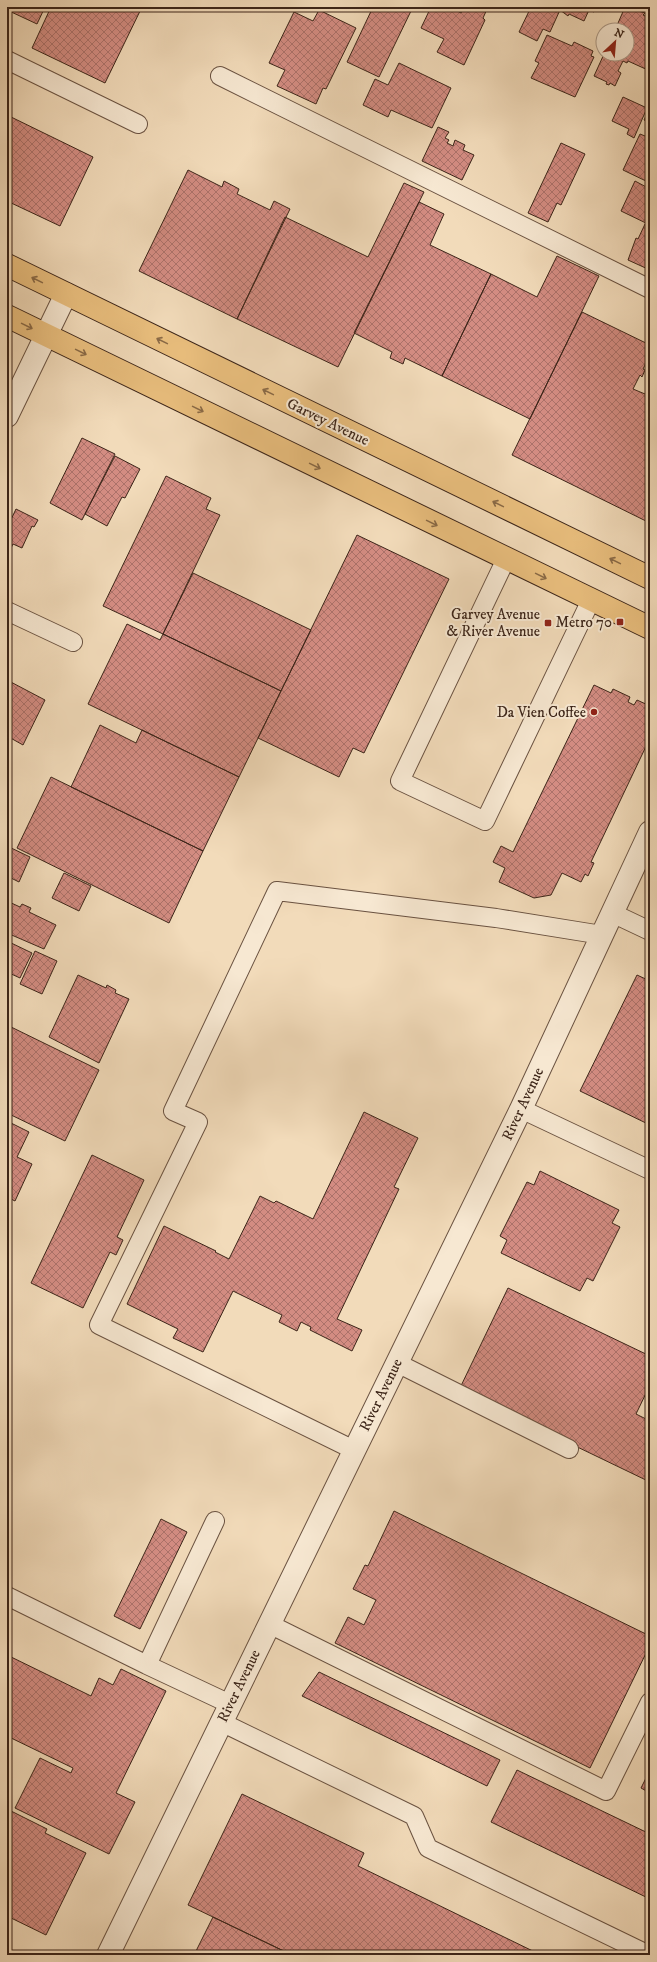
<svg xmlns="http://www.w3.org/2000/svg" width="657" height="1962" viewBox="0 0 657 1962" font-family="'IM FELL DW Pica',serif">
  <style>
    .building { fill: url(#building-cross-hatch); stroke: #3c2519 }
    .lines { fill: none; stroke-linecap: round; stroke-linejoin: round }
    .service-casing { stroke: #6a5241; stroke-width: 20 }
    .minor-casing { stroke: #6a5241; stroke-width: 24 }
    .primary-casing { stroke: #3c2519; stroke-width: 24 }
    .service { stroke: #f7e8d2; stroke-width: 18 }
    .minor { stroke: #f7e8d2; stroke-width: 22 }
    .primary { stroke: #e9be7d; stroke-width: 22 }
    .oneway { stroke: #8a6a46 }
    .poi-dot { fill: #8f2418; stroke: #f7e8d2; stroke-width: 1.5 }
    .labels { text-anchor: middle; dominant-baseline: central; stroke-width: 4; stroke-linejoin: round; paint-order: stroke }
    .street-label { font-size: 15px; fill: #3c2519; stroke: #f7e8d2 }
    .poi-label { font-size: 15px; fill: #3c2519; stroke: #f7e8d2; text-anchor: end }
  </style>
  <defs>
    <pattern id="building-cross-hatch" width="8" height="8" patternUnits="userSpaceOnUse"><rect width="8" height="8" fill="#d38c82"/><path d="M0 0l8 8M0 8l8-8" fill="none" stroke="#ac726a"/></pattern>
  </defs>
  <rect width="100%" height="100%" fill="#f2dbba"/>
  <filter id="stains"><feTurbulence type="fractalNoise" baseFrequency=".005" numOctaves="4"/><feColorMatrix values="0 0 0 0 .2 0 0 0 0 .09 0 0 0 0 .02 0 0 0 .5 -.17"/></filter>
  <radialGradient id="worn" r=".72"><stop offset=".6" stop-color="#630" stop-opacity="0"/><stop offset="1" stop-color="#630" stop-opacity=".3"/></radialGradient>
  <path class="building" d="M7,7H45L37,24L7,10Z
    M51,7H142L105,83L32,48Z
    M373,7H402L411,11L379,77L347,62Z
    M431,7H450L461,13L464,7H488L483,18L485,20L464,65L437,52L444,39L421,28Z
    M531,7H597L594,12L589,10L584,21L569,14L568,16L560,10L550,32L543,29L537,41L519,32Z
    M625,7L645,13L643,15L645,16L650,7V71L628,61L627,63L623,61L618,71L621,73L615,86L610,83L609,85L606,84L607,82L594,76L604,54H627V30H615Z
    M319,10L356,28L326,89L323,88L316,104L277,86L285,70L269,63L294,12L313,21Z
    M547,35L572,46L574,42L593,51L591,56L594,57L575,97L531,78L539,63L535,61Z
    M399,63L451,88L432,128L391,110L388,117L363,105L375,79L388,85Z
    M623,97L647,108L634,138L627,134L629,129L612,121Z
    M650,108V123L644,120Z
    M9,116L93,157L60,226L7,201V119Z
    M438,127L449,132L445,138L449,140L447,143L453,146L455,140L465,145L463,150L474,155L462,180L422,161Z
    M640,134L650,138V177L648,182L623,170Z
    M561,143L585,154L561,205L557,203L548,222L528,213Z
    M188,170L222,187L224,181L239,189L237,194L270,210L274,201L290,209L237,319L139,271Z
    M635,181L650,189V225L621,211Z
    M404,183L424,192L338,367L237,319L285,217L368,257Z
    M419,202L444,214L430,245L491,274L442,376L405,358L403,364L390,358L392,352L354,333Z
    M645,224L650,226V270L628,260L636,238L638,239Z
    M557,256L599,276L530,419L442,376L491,274L537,297Z
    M582,312L650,345V355L643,369L645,370L642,377L640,375L633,389L645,394L650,387V523L512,455Z
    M82,438L115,454L82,520L50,503Z
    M115,456L140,469L125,498L122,497L107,526L85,514Z
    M166,476L211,498L206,509L220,515L163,634L103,606Z
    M16,509L38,520L34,527L32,526L22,548L13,544L11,548L8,546L10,543L7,541V528Z
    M357,535L449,579L364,753L353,748L339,777L258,738Z
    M193,573L311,630L281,691L163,634Z
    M127,624L160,640L163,634L281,691L239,777L88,704Z
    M7,680L45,700L23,745L7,736Z
    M594,685L611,693L613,689L630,697L628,702L634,705L637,700L650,706V738L591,862L594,863L588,876L585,874L581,882L562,873L551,895L534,898L499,882L505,868L493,862L501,846L513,852Z
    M100,725L136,743L142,730L239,777L203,851L71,787Z
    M51,777L203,851L169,923L17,848Z
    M7,846L30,857L19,882L7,876Z
    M64,873L91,886L79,911L52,898Z
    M7,901L20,907L22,904L31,908L29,912L56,925L44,949L7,933Z
    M7,941L32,953L20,978L7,972Z
    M35,951L57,961L42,994L20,984Z
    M78,975L106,988L107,985L116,990L115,993L129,999L99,1063L49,1037Z
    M637,975L650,981V1125L580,1091Z
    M7,1025L99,1070L65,1141L7,1113Z
    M364,1112L418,1138L394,1187L399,1189L337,1319L362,1330L352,1351L310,1330L311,1327L301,1322L297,1331L279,1322L282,1315L233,1291L203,1352L173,1338L178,1329L127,1304L164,1226L216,1251L215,1252L229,1259L260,1196L274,1203L276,1201L313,1219Z
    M7,1121L29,1132L17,1157L32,1164L15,1201L7,1197Z
    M92,1155L144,1180L117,1237L123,1240L116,1255L110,1252L83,1308L31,1283Z
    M540,1171L619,1210L612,1223L620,1227L593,1281L587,1278L580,1291L501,1253L507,1240L500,1236L527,1182L534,1185Z
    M508,1288L650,1356V1385L636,1414L650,1421V1482L459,1390Z
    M394,1511L650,1636V1645L590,1768L335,1643L348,1617L364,1625L376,1600L353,1589L365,1565L368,1566Z
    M161,1519L187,1532L140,1629L114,1616Z
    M7,1655L91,1696L99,1678L113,1685L121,1669L166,1691L116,1793L135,1802L109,1854L15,1808L40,1758L71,1773L73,1768L7,1736Z
    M319,1672L500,1760L487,1786L302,1696Z
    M517,1770L650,1834V1899L491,1822Z
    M650,1770V1793L641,1788Z
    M242,1794L364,1853L358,1866L541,1955H292L188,1905Z
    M7,1809L47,1829L45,1833L86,1853L46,1935L7,1916Z
    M213,1917L292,1955H194Z"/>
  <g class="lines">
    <defs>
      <path id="service" d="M7,60L138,124
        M220,76L650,289
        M506,559L400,781L485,821L591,600
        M7,611L73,642
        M612,913L650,931
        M521,1109L650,1170
        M397,1363L569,1449
        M354,1450L99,1325L198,1122L173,1111L277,891L496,918L602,935
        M215,1521L147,1665L230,1704
        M7,1596L147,1665
        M269,1624L606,1791L650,1702
        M221,1722L414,1816L428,1848L649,1955"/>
      <path id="minor" d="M7,416L66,294
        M108,1955L521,1109L650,832"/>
      <path id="primary" d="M7,265L650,578
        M7,316L650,628"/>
    </defs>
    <use href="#service" class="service-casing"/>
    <use href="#minor" class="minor-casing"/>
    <use href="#primary" class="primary-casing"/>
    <use href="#service" class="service"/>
    <use href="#minor" class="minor"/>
    <use href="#primary" class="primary"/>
  </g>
  <defs><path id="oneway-shaft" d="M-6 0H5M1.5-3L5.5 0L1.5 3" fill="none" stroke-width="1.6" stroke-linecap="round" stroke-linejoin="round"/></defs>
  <g class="oneway">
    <use href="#oneway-shaft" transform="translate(37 280) rotate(-154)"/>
    <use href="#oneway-shaft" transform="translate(27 326) rotate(26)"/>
    <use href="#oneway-shaft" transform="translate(162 341) rotate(-154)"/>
    <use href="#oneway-shaft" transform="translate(81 352) rotate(26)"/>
    <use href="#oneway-shaft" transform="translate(268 392) rotate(-154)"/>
    <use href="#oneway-shaft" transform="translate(198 409) rotate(26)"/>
    <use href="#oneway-shaft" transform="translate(315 466) rotate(26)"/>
    <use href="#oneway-shaft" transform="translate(498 504) rotate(-154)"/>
    <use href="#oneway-shaft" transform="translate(432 523) rotate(26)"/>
    <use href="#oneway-shaft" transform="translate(615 561) rotate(-154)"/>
    <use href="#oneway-shaft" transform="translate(541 576) rotate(26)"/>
  </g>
  <g class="poi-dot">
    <rect x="616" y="618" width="8" height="8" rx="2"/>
    <rect x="544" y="619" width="8" height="8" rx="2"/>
    <circle cx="594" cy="712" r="4"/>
  </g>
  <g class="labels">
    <g class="street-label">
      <text transform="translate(328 422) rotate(26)">Garvey Avenue</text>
      <text transform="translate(523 1104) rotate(-65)">River Avenue</text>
      <text transform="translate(381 1395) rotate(-64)">River Avenue</text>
      <text transform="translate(239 1686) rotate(-64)">River Avenue</text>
    </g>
    <g class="poi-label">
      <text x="540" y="614">Garvey Avenue<tspan x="540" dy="17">&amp; River Avenue</tspan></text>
      <text x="612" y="622">Metro 70</text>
      <text x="586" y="712">Da Vien Coffee</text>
    </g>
  </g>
  <rect width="657" height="1962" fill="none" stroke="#f2dbba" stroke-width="24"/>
  <rect x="8" y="8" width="641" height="1946" fill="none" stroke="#3c2519" stroke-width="2"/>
  <rect x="12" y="12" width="633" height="1938" fill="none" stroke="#3c2519"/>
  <g transform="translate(615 42) rotate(26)"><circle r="19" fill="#f7e8d2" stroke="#ac9a88"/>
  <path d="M0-3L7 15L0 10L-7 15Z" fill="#8f2418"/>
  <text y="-6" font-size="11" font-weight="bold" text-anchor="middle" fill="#3c2519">N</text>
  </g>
  <rect width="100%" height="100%" filter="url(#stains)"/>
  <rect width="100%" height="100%" fill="url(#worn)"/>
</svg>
